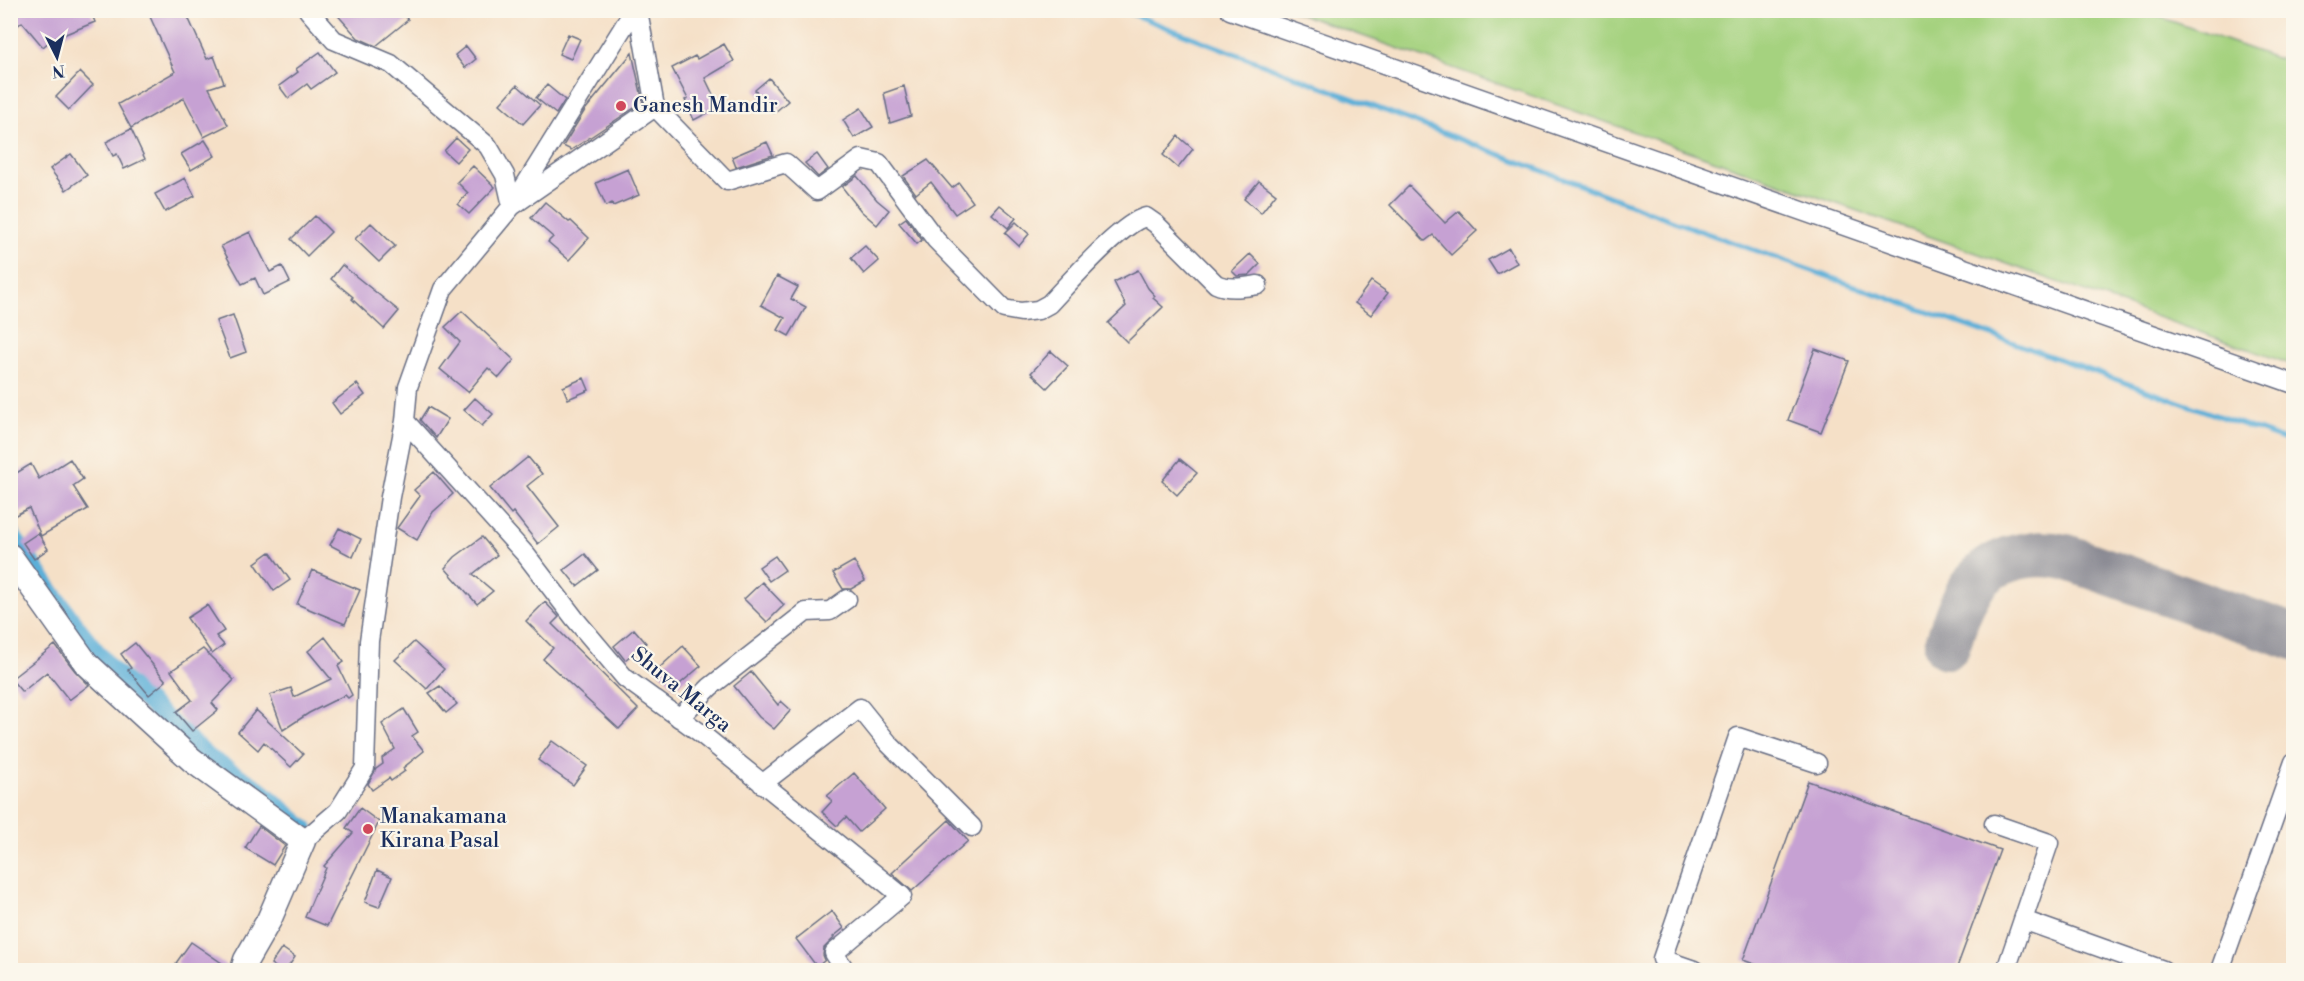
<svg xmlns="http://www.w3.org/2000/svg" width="2304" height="981" viewBox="0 0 2304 981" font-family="'Libre Bodoni',serif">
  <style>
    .green { fill: #a5d27f; stroke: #60806e; stroke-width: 1.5 }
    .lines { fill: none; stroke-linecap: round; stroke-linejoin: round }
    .stream { stroke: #5cafd8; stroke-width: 5 }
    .canal { stroke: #5cafd8; stroke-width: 18 }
    .taxiway { stroke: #888892; stroke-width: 46 }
    .building { fill: #c6a1d3 }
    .minor-casing { stroke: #676d83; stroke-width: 21 }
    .major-casing { stroke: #676d83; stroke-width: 27 }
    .minor { stroke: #fff; stroke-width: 18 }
    .major { stroke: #fff; stroke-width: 24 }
    .poi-dot { fill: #d1495b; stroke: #fbf7ec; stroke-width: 2 }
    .labels { text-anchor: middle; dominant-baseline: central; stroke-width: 4.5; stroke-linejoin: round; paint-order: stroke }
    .poi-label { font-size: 21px; fill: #1b2f5e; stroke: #fbf7ec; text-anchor: start }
    .street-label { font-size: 21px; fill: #1b2f5e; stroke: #fbf7ec }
  </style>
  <rect width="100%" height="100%" fill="#fbf7ec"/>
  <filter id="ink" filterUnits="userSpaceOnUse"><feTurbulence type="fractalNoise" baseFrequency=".0167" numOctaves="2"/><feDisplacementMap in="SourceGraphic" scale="12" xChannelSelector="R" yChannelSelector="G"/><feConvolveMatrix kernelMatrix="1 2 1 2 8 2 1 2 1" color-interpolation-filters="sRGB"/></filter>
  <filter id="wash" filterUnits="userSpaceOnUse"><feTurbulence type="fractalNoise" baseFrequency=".008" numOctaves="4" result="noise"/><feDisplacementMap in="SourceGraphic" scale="24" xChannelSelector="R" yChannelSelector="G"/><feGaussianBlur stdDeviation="1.35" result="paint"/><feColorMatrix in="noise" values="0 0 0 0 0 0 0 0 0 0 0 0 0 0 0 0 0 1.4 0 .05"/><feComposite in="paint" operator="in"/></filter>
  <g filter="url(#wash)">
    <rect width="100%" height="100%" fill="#f5e0c7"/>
    <path class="green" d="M2140,10L2293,64V365L1292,11Z"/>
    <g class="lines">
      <path class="stream" d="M1121,10L1695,229L2294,443"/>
      <path class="canal" d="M10,533L71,619L108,666L208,757L259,789L305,829"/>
      <path class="taxiway" d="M1947,646C1953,628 1958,609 1968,593C1988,558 2029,549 2066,557L2294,637"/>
    </g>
    <g id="blocks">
      <path class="building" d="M10,10H90L95,22L51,40L43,47L22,22L10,32Z
        M147,10H182L184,16L187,15L207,59L214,56L224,83L209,88L228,125L204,137L184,98L131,128L118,104L175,72Z
        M333,10H400L408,20L376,46L358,38Z
        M568,34L580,39L571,59L559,54Z
        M724,44L734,61L705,78L719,107L694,120L685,100L688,99L672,68L695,56L697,59Z
        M466,46L476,59L465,68L455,55Z
        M320,52L335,72L311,89L307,84L288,98L279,86L298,72L296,69Z
        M632,53L643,102L571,150L563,146L585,110Z
        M80,72L93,85L69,110L56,97Z
        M769,78L788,101L774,113L755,90Z
        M517,85L540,105L523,124L500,104Z
        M547,85L565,100L556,114L536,98Z
        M904,86L911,116L890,123L884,93Z
        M861,108L873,127L854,138L843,120Z
        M131,129L145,159L124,169L117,154L113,156L106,142Z
        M1178,136L1193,149L1178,168L1163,155Z
        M456,138L468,149L456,162L444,151Z
        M205,140L215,156L191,170L181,154Z
        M767,142L773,155L736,167L732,157Z
        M71,154L87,175L66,190L50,169Z
        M817,154L828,169L818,177L805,163Z
        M928,160L952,188L959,183L973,202L955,214L931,182L916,194L903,176Z
        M473,166L495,187L469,214L458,204L468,193L457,182Z
        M628,169L639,195L613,206L612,203L606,206L596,183Z
        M857,176L877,200L889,210L877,225L861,211L842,187Z
        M185,178L195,196L165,212L155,194Z
        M1259,181L1276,194L1261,213L1244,199Z
        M1409,186L1445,223L1459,211L1477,231L1451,255L1433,235L1425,241L1390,205Z
        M545,202L569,222L571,221L589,238L569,260L548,242L553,237L531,218Z
        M1000,205L1016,218L1008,228L992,214Z
        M315,216L331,232L307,256L291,239Z
        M906,218L922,240L917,244L899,223Z
        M1016,222L1029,234L1019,246L1005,233Z
        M371,223L395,246L379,262L355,239Z
        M250,232L270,272L282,266L290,282L263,295L255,278L242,284L221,246Z
        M865,246L879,261L864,274L851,258Z
        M1509,248L1517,263L1497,274L1488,260Z
        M1250,254L1260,264L1249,275L1237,276L1232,271Z
        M342,265L399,311L384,329L352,299L353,297L331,279Z
        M1138,270L1148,288L1155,296L1153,298L1163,307L1127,342L1108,323L1126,306L1114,282Z
        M777,276L798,287L791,299L806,307L789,336L778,330L785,318L761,305Z
        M1371,281L1388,293L1371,315L1355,303Z
        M462,311L514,360L499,378L488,368L468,392L440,369L460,342L445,327Z
        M233,315L246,352L230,358L216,321Z
        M1815,349L1849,361L1821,432L1788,420Z
        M1051,351L1068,366L1047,388L1031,373Z
        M584,378L589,390L568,399L563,387Z
        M357,384L365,395L340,414L332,403Z
        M475,398L493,414L482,426L464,410Z
        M428,407L448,419L436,438L420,420Z
        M528,457L542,474L527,486L559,527L538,544L513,512L511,514L490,488Z
        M70,459L83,479L73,486L88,509L41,536L29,508L10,518V477L31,464L39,479Z
        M1180,459L1197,473L1177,495L1162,481Z
        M434,472L453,494L433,512L417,540L397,528L420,496L414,490Z
        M339,528L361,539L353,557L330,545Z
        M38,533L48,549L34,559L23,543Z
        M482,537L497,555L473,574L493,591L477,604L445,568L455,557Z
        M270,552L290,580L274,591L255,563Z
        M585,554L598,570L577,586L564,570Z
        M775,556L785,570L769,581L759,567Z
        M854,561L865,581L851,589H843L833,573Z
        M312,570L360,590L345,624L297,604Z
        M762,582L784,605L767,622L744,599Z
        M545,602L559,617L552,624L638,709L619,729L543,659L553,648L526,621Z
        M207,605L224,631L216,636L224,645L212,654L187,618Z
        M634,629L646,643L625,660L614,646Z
        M325,637L344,662L338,666L352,695L348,698L345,695L309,713L283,730L270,695L291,688L294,697L331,679L308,651Z
        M414,642L444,669L427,689L395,660Z
        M135,643L166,681L149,695L128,670L131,668L121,654Z
        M55,645L75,671L89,685L69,700L47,672L22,692L11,679Z
        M683,646L701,666L675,688L658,669Z
        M203,649L234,680L212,703L218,710L192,731L176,712L192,700L171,671Z
        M751,672L778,705L781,701L791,710L774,729L759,717L734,686Z
        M440,686L457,704L446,713L429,693Z
        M404,709L418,732L412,736L424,751L403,768L405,771L391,781L389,778L372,790L368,784L376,769L383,764L382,758L395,749L382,724Z
        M256,710L303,754L291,767L264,742L258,750L238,732Z
        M552,741L587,766L573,785L538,760Z
        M854,773L885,809L859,832L846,817L837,826L822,812L832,801L827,796Z
        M1808,781L2000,850L1956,970H1771L1743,960Z
        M360,808L379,822L327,926L305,917L326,868L324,866L353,833L346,828Z
        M949,820L968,841L912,891L892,873Z
        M259,826L285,846L273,865L245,848Z
        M377,870L392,877L379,907L365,902Z
        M832,911L844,928L833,937L834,938L824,948L823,955L825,960L817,967L796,939Z
        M191,942L229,968V970H188L176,963Z
        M282,948L295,957L286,970H280L271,964Z"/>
    </g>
  </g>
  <g filter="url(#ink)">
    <use href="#blocks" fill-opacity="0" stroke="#676d83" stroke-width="1.5"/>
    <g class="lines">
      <defs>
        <path id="minor" d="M308,10L334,40L391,64L488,146L505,175L512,206L634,10
          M1230,10L2294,384
          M655,107L727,181L786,163L817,191L861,159L879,163L936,240L1004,309L1021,312L1038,310L1049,304C1068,284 1122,222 1146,217L1156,224L1216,284C1229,290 1244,287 1258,285
          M405,421L526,555L575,619L625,678L699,732L902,896L834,953L845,970
          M679,718L710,687L806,612L830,611L847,599
          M762,784L860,708L889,744L972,827
          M1994,824L2049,843L2006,970
          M303,841L338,811L365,768L369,641L390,497L405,421L408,387L443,289L512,206L655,107L638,10
          M2023,920L2163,970
          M1694,970L1662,959L1738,737L1817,763
          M2220,970L2294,762"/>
        <path id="major" d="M10,556L86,663L192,760L303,841L269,920L246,960L243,970"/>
      </defs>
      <use href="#minor" class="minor-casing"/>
      <use href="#major" class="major-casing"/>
      <use href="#minor" class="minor"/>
      <use href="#major" class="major"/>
    </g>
  </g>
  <g class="poi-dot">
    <circle cx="621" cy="106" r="6"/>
    <circle cx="368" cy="829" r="6"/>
  </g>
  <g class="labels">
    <g class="poi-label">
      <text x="633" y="106">Ganesh Mandir</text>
      <text x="380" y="817">Manakamana<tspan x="380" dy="24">Kirana Pasal</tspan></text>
    </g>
    <g class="street-label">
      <text transform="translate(681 690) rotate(39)">Shuva Marga</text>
    </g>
  </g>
  <rect width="2304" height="981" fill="none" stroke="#fbf7ec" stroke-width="36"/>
  <g transform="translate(57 57) rotate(174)" stroke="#fbf7ec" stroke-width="4.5" paint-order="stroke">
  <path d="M0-4.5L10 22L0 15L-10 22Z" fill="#1b2f5e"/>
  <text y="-9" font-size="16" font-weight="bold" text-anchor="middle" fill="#1b2f5e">N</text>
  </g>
</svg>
